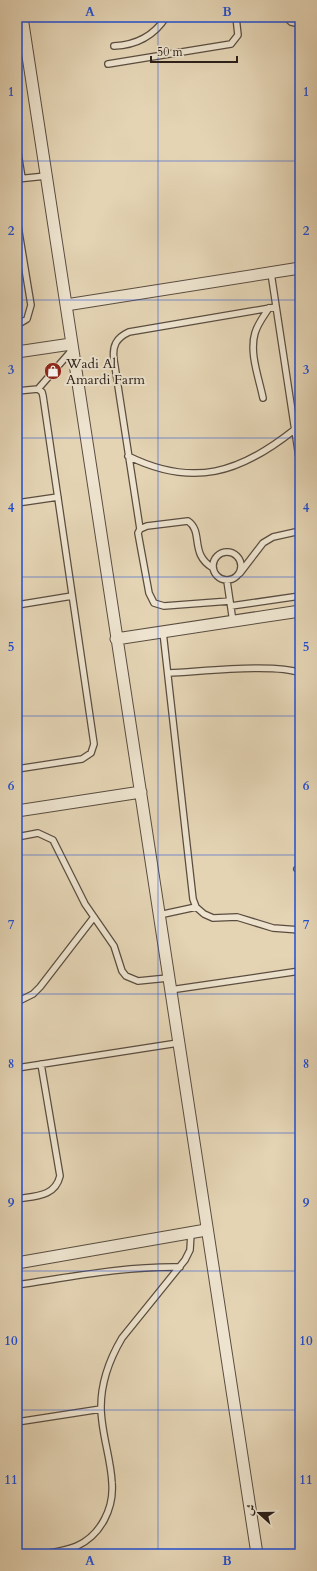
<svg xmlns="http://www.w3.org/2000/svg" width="317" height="1571" viewBox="0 0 317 1571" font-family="Cardo,Amiri,serif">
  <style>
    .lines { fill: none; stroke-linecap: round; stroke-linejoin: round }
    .lane-casing { stroke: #5a4d40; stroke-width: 8 }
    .street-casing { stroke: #5a4d40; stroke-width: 13 }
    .lane { stroke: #ede3ce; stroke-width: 5.5 }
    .street { stroke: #ede3ce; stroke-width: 11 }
    .grid { fill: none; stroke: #1d4ed8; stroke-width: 1; stroke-opacity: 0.55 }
    .labels { text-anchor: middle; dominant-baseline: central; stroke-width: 4; stroke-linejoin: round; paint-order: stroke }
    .poi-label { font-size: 14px; fill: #2c201a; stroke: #ede3ce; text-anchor: start }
    .neatline { fill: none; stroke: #1d4ed8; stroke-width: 1.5 }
    .grid-label { font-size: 13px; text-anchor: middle; font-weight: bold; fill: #1d4ed8 }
  </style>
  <rect width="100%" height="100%" fill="#e4d4b4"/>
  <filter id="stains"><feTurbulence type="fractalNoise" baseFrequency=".005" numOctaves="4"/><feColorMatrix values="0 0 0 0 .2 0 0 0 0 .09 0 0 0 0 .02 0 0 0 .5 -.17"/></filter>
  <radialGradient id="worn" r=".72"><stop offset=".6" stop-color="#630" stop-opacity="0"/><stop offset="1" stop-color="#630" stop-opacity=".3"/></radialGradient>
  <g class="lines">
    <defs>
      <path id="lane" d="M286,17L291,22L300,24
        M114,46C136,45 154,36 166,17
        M108,64L231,44L238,35L236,17
        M17,147L22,178
        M17,179L46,176
        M17,220L31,305L27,319L17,325
        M271,273L300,464
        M38,389L72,350
        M17,391L38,389L42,392L43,396L94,744L91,753L82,759L17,769
        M263,398C259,378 249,353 255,333C258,323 264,316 269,308
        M128,456C193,488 240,473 294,430
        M17,503L58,497
        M140,529L114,360C112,346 116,338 129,332L276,307
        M213 566a14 14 0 1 1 28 0a14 14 0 1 1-28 0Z
        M213,568C189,554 204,532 188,521L147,526L140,529L138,533L149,593L154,603L164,606L230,601
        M240,573L263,543L273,537L300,531
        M227,581L233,622
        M17,605L72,596
        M231,606L300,596
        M163,632L193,899L196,907L204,914L213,918L237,917L273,928L300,930
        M169,673C199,672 275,663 300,673
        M17,837L38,833L53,840L85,904L114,946L122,971L126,976L138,981L168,978
        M297,869L300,867
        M159,915L196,907
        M170,990L300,971
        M17,1002L33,994L40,987L94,917
        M17,1068L178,1043
        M17,1199C35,1196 55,1197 60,1176L41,1064
        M17,1285C71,1277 125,1266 180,1267
        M17,1422L101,1409
        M42,1554C54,1552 66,1551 77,1546C101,1535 114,1508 112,1483C111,1458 101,1433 101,1407C101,1382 109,1360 122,1338L185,1260L190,1250L191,1233"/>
      <path id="street" d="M22,17L257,1554
        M66,305L300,268
        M17,352L71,344
        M116,639L300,611
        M17,811L141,792
        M17,1263L206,1230"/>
    </defs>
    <use href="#lane" class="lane-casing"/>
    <use href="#street" class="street-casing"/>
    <use href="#lane" class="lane"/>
    <use href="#street" class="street"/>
  </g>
  <path class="grid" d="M158,17V1554M17,161H300M17,300H300M17,438H300M17,577H300M17,716H300M17,855H300M17,994H300M17,1133H300M17,1271H300M17,1410H300"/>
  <defs>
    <symbol id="shop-disc" viewBox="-11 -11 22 22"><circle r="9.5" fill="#8f2418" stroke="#ede3ce"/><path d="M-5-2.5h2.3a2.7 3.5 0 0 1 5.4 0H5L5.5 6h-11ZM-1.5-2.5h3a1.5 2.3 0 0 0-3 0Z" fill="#fff"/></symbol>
  </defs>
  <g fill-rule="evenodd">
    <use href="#shop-disc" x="43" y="361" width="20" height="20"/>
  </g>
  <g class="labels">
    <g class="poi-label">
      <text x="66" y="363">Wadi Al<tspan x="66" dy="16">Amardi Farm</tspan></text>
    </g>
  </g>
  <rect width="317" height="1571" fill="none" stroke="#e4d4b4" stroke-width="44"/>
  <g transform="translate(259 1513) rotate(291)" stroke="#ede3ce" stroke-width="3" paint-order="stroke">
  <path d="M0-3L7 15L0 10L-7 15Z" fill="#2c201a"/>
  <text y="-6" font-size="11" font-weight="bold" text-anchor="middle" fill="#2c201a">ش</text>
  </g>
  <path d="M151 56v6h86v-6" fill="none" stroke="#2c201a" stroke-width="2"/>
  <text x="157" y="56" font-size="12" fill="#2c201a" stroke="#ede3ce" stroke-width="3" paint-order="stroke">50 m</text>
  <rect x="22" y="22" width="273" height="1527" class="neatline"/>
  <g class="grid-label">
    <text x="90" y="16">A</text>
    <text x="227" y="16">B</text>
    <text x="11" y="96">1</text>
    <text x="306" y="96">1</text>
    <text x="11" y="235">2</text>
    <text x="306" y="235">2</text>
    <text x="11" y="374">3</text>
    <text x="306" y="374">3</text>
    <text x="11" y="512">4</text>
    <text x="306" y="512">4</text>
    <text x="11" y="651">5</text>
    <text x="306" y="651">5</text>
    <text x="11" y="790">6</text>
    <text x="306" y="790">6</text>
    <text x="11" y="929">7</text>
    <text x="306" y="929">7</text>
    <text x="11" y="1068">8</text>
    <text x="306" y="1068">8</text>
    <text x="11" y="1207">9</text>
    <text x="306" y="1207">9</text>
    <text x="11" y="1345">10</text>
    <text x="306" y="1345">10</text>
    <text x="11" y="1484">11</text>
    <text x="306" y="1484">11</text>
    <text x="90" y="1565">A</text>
    <text x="227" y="1565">B</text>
  </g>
  <rect width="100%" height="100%" filter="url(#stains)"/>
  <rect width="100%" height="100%" fill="url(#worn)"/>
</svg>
